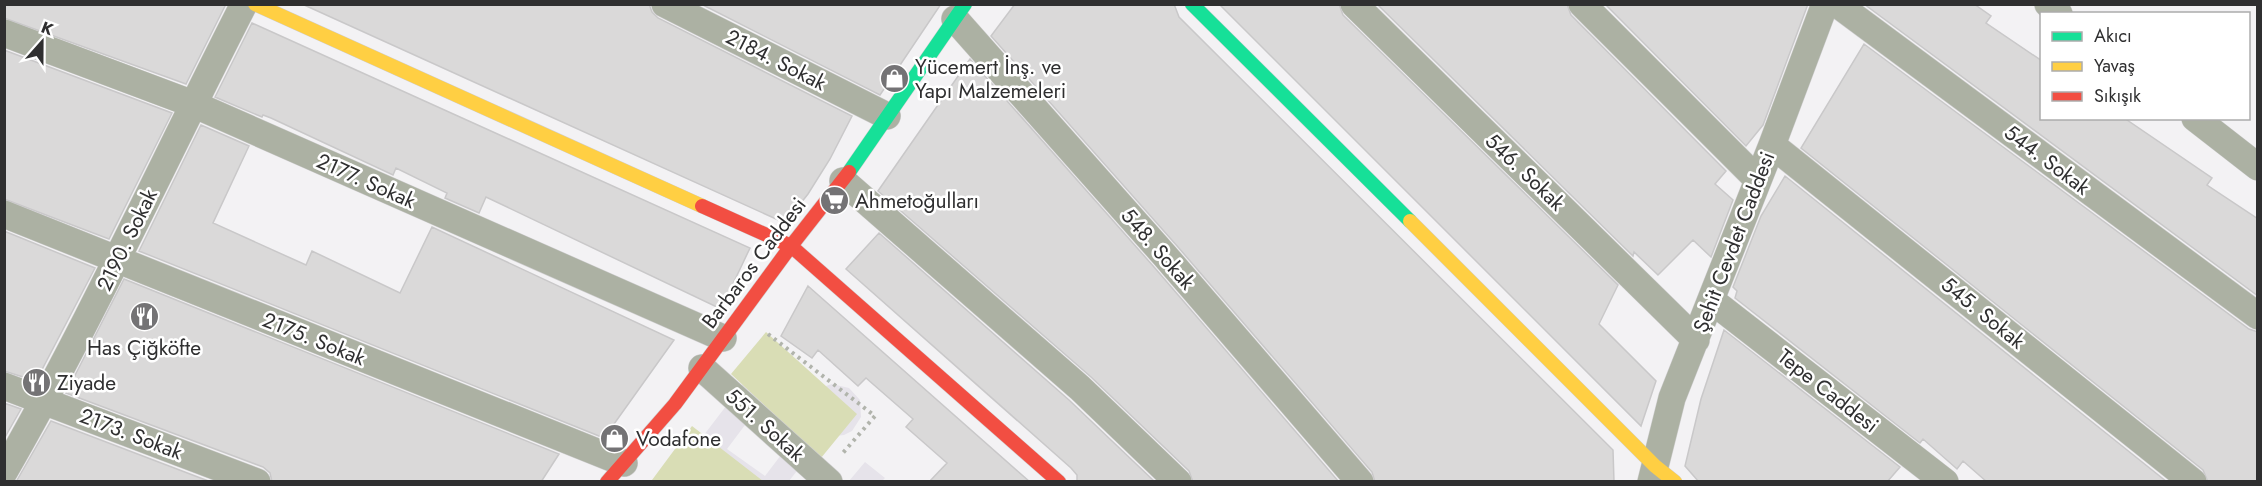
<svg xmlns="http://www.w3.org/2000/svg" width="2262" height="486" viewBox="0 0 2262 486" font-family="Jost,sans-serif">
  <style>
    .built { fill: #e6e3ea }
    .green { fill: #d9ddb5 }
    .building { fill: #dad9d9; stroke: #c9c8c9; stroke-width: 1.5 }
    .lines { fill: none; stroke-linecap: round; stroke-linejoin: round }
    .street-casing { stroke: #d0cfd1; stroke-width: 28 }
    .fast-casing { stroke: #d0cfd1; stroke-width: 15 }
    .slow-casing { stroke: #d0cfd1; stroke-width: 15 }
    .jam-casing { stroke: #d0cfd1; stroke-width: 15 }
    .path { stroke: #b1b4ac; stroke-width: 4; stroke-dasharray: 3 4.5; stroke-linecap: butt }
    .street { stroke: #acb1a3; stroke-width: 27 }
    .fast { stroke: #16e098; stroke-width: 14 }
    .slow { stroke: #ffcf43; stroke-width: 14 }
    .jam { stroke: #f24e42; stroke-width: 14 }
    .labels { text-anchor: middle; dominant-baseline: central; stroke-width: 5; stroke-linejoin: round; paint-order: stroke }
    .street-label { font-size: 21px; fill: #2f2f30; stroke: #fff }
    .poi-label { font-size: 21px; fill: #2f2f30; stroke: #fff; text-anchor: start }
  </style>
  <rect width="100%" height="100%" fill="#f3f2f4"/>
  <path class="built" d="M749,376L769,393L727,449L765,476L810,417L823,387L832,384L849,388L860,400L861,417L852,431L844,435L836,436L826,434L789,481L668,482Z
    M865,462L885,478L882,481H849Z"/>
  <path class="green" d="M766,332L857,414L821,458L731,374Z
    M692,426L763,481H655L652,480Z"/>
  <path class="building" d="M4,4H226L186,84L4,18Z
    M302,4H649L652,12L658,18L852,116L830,159L808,194L785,223Z
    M701,4H941L880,95Z
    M1015,4H1174L1179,17L1613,450L1614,482H1375L1372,472L1178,247L991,36Z
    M1219,4H1339L1343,15L1618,285L1599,324L1656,381L1641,426Z
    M1377,4H1567L1571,15L1726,171L1715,184L1733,200L1711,257L1693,240L1658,275L1634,252L1633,256Z
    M1605,4H1808L1763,125L1746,146Z
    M1864,4H1974L1991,16L1986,23L2042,61V118H2124L2212,178L2207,185L2258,219V296Z
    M252,23L750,248L721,309L486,197L479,213L445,198L447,193L396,168L393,175L271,118L263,115L262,117L215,97Z
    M1864,44L2249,329L2258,332V482H2208L2203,470L1801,148Z
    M4,50L172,113L109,239L4,199Z
    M970,59L1154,267L1339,482H1193L1189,471L1091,377L878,191Z
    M201,125L249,146L213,223L306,265L312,251L400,293L432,227L674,340L604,438L139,251Z
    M1785,176L2167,482H1987L1963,461L1957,469L1923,439L1920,443L1735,298L1737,291L1733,287L1761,216Z
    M4,231L95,268L36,381L4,371Z
    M879,233L1069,400L1155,482H1077V475L1071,468L846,269Z
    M124,279L559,454L541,482H272L270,473L263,467L66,393Z
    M808,286L1030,482H929L947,463L906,427L913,419L866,378L858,386L818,350L812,358L781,336Z
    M1724,330L1900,467L1887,482H1699L1685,466L1701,399Z
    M4,403L21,409L4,439Z
    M51,421L211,482H16Z"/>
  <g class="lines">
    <defs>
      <path id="street" d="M665,4L887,116
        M1354,4L1696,340
        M1582,4L1758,180
        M1837,4L2258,316
        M2048,4L2059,14
        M955,19L1166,257L1360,482
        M4,33L193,104L723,338
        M2195,118L2258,167
        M1772,145L2193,482
        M843,181L1080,388L1178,482
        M4,214L624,463
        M1711,300L1945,482
        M702,368L829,482
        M4,386L257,482
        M4,472C92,319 164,160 244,4
        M1651,482L1672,398L1772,145L1825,4"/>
      <path id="fast" d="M1192,4L1410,221
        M849,172L965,4"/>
      <path id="slow" d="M255,4L702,206
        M1410,221L1655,466L1675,482"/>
      <path id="jam" d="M702,206L791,246L1059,482
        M607,482L675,404L791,246L849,172"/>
    </defs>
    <use href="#street" class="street-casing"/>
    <use href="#fast" class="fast-casing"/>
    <use href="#slow" class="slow-casing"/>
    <use href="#jam" class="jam-casing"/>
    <path class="path" d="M768,334L875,416L842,454"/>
    <use href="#street" class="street"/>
    <use href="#fast" class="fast"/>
    <use href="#slow" class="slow"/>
    <use href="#jam" class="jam"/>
  </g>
  <defs>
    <symbol id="shop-disc" viewBox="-11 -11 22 22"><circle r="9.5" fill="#747375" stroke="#fff"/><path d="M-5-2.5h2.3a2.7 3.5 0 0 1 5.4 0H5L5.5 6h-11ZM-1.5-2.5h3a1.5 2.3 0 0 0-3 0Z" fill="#fff"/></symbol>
    <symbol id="supermarket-disc" viewBox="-11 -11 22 22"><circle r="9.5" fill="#747375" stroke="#fff"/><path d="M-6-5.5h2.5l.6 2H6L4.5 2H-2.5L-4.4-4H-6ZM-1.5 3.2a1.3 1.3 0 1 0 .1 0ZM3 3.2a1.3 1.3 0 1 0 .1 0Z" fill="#fff"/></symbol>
    <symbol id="restaurant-disc" viewBox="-11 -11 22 22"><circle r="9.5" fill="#747375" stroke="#fff"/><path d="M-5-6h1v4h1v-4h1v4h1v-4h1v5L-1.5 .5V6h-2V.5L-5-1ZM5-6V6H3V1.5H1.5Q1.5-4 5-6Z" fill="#fff"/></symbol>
  </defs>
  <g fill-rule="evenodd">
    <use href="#shop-disc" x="878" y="62" width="33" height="33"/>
    <use href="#supermarket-disc" x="818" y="184" width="33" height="33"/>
    <use href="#restaurant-disc" x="128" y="300" width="33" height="33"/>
    <use href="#restaurant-disc" x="20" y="366" width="33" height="33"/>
    <use href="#shop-disc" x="598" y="422" width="33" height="33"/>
  </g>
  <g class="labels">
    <g class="street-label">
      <text transform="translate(776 60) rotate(27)">2184. Sokak</text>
      <text transform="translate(2047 160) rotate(37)">544. Sokak</text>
      <text transform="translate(1525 172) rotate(44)">546. Sokak</text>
      <text transform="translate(366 181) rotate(24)">2177. Sokak</text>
      <text transform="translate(127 240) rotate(-64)">2190. Sokak</text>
      <text transform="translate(1734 242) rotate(-69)">Şehit Cevdet Caddesi</text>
      <text transform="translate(1158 249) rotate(49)">548. Sokak</text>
      <text transform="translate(754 263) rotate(-53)">Barbaros Caddesi</text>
      <text transform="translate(1983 313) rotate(39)">545. Sokak</text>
      <text transform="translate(314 339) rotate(22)">2175. Sokak</text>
      <text transform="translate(1828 391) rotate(38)">Tepe Caddesi</text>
      <text transform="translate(765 425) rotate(42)">551. Sokak</text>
      <text transform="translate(131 434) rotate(21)">2173. Sokak</text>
    </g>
    <g class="poi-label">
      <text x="915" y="67">Yücemert İnş. ve<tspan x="915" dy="24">Yapı Malzemeleri</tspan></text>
      <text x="855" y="201">Ahmetoğulları</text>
      <text x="144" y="348" text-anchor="middle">Has Çiğköfte</text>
      <text x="57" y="383">Ziyade</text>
      <text x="636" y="439">Vodafone</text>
    </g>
  </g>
  <rect width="2262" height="486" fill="none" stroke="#2f2f30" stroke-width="12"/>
  <rect x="2040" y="12" width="210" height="108" fill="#ffffff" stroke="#acacac" stroke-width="1.5"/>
  <rect x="2052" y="32" width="30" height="9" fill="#16e098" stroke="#acacac" stroke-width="1.5"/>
  <text x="2094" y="42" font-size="18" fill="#2f2f30">Akıcı</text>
  <rect x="2052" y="62" width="30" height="9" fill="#ffcf43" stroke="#acacac" stroke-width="1.5"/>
  <text x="2094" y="72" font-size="18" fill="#2f2f30">Yavaş</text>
  <rect x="2052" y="92" width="30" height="9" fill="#f24e42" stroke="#acacac" stroke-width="1.5"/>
  <text x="2094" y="102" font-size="18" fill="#2f2f30">Sıkışık</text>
  <g transform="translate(42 42) rotate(21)" stroke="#ffffff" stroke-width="4.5" paint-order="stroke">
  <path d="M0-4.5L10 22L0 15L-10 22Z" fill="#2f2f30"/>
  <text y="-9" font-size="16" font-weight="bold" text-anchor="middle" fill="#2f2f30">K</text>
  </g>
</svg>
